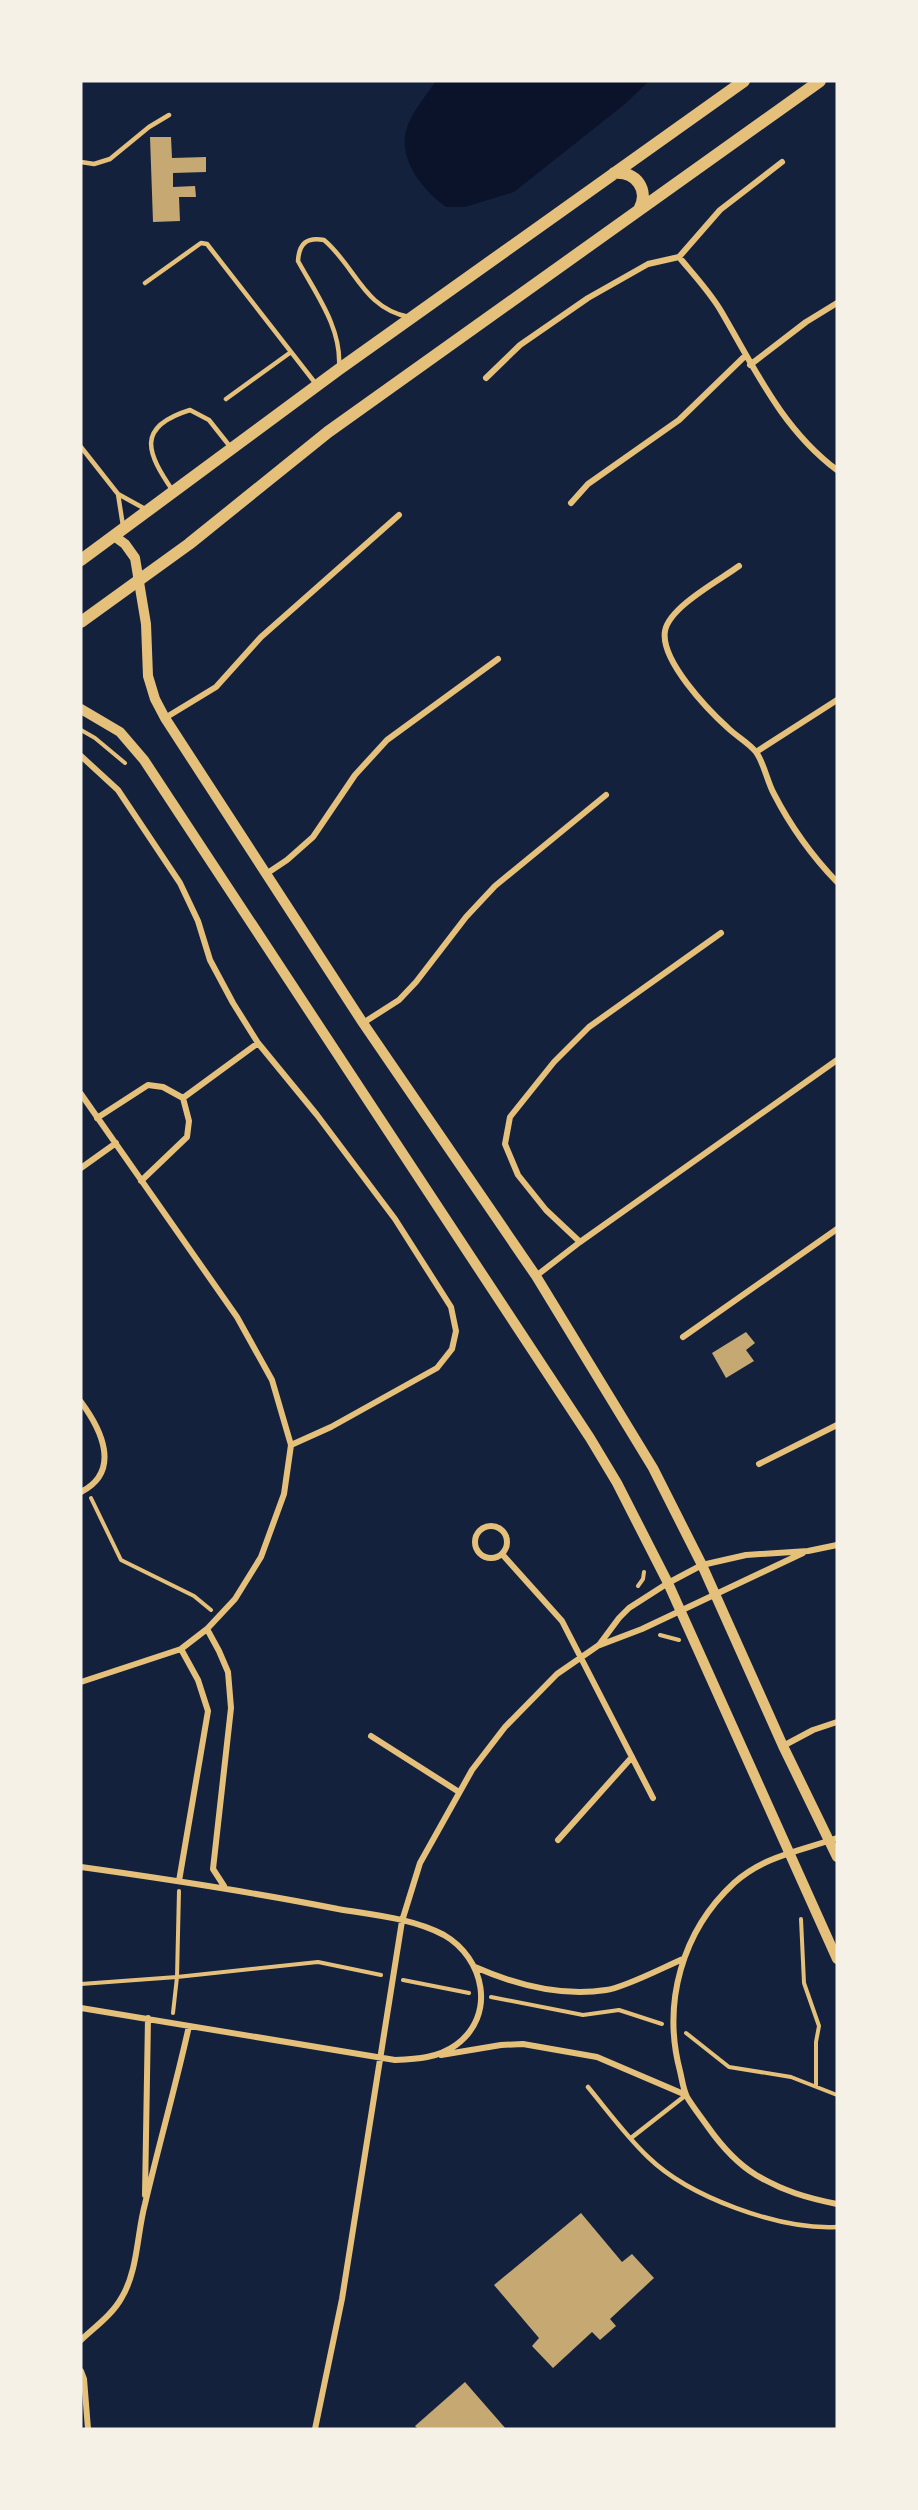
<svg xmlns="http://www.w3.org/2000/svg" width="918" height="2510" viewBox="0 0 918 2510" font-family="'Work Sans',sans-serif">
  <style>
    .water { fill: #0b132b }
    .building { fill: #c6a872 }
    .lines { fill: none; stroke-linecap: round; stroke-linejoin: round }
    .path { stroke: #e5c07b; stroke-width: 4 }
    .service { stroke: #e5c07b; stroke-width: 4.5 }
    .minor { stroke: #e5c07b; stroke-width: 6 }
    .tertiary { stroke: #e5c07b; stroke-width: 10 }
    .secondary { stroke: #e5c07b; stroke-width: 12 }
  </style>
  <rect width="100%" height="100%" fill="#14213d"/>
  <path class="water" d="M436,81H649L625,104L514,192L465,207H446C420,188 393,154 410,120C417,106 427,94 436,81Z"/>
  <path class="building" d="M150,137H171L172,158L206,157V172L173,173V187L195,186L196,197H179L180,221L153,222Z
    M746,1332L755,1343L746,1350L754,1361L726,1378L712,1353Z
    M581,2213L622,2262L632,2254L654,2278L610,2319L616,2326L600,2340L592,2332L553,2368L532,2346L539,2338L494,2285Z
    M465,2382L506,2429H418L415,2426Z"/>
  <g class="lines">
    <path class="path" d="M81,730L95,738L125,763
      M91,1498L121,1560L194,1596L211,1610
      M638,1586L643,1579L644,1572
      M660,1635L679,1640
      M801,1919L804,1983L819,2026L816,2042V2086
      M403,1980L469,1993
      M81,1984L177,1977L318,1962L381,1975
      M491,1997L583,2015L619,2010L662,2024
      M173,2013L177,1977L179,1891
      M686,2033L729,2067L791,2077L837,2095"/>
    <path class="service" d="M81,162L94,164L110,159L149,127L169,115
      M145,283L201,243L207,244L316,384
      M339,368C342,328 316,294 298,261C299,243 307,237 324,240C356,267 363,308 409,317
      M226,399L291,352
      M81,447L118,494L147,510
      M173,491C147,453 135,427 190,410L209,420L232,449
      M118,494L123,526
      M588,2087C607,2110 626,2136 648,2157C689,2197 779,2230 837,2227
      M631,2138L686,2095"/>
    <path class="minor" d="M679,257C693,274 710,292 721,311C755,369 782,429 837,470
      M750,365L806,322L837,303
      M486,378L520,345L588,298L648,264L679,257L720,210L782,162
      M571,503L588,484L679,420L745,356
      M739,566C720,580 669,607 665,631C660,660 708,710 728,728C736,736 749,743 756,752C764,763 767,781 774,794C791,827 811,855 837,882
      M165,718L216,687L261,637L399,515
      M756,752L837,700
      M81,756L118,790L180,883L198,921L210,960L233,1003L258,1043L317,1115L395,1219L451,1307L456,1331L452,1349L437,1368L331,1427L291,1445
      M266,874L287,860L313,837L355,775L387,740L498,659
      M721,933L589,1027L554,1062L510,1117L505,1144L518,1175L546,1210L580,1242L837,1060
      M363,1023L399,1000L416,982L466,917L495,886L606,795
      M81,1094L237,1317L272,1380L291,1445L284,1494L261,1557L235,1599L207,1629L181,1649L81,1682
      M183,1098L258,1043
      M97,1118L148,1085L163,1087L183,1098L189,1121L187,1137L141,1181
      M81,1168L116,1143
      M536,1276L580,1242
      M683,1337L837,1229
      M81,1402C101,1429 122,1471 81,1492
      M759,1464L837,1425
      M475 1542a16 16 0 1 1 32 0a16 16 0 1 1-32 0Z
      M502,1554L562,1621L653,1798
      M207,1629L219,1651L228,1672L231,1708L213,1869L224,1886
      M600,1645L642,1629L803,1553
      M371,1736L459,1792
      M783,1746L813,1730L837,1722
      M837,1838C800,1851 764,1856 734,1883C682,1931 662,2003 680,2071C682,2079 683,2089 687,2097C693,2107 701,2117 708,2127C720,2144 738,2164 756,2175C783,2191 807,2198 837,2204
      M558,1840L632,1757
      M81,1867C167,1879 252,1892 338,1909C373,1915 412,1918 444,1935C484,1958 497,2015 456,2045C438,2058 417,2059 395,2060L81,2008
      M179,1881L208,1711L198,1680L181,1649
      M475,1967C516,1985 561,1997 606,1990C624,1988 664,1967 683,1959
      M441,2055L501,2045L523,2044L597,2057L686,2095
      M145,2195L148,2018
      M81,2340C95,2327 113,2314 122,2297C138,2270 137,2233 145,2204C159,2144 176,2085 189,2026
      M81,2371L84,2379L88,2429
      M315,2429L342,2299L402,1921L420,1863L472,1770L505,1727L557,1674L599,1645L619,1618L629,1608L668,1583L702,1565L746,1555L808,1551L837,1545"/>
    <path class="tertiary" d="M114,536L125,544L135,558L146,624L148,676L155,699L165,718L363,1023L536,1276L653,1468L702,1565L783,1746L837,1857
      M81,709L120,732L144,760L590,1438L617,1483L668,1583L837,1959"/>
    <path class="secondary" d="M614,173C636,171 650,190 639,210
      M81,560L338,370L744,81
      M81,622L189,544L328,432L820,81"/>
  </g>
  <rect width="918" height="2510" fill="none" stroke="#f6f1e7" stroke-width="165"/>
</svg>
